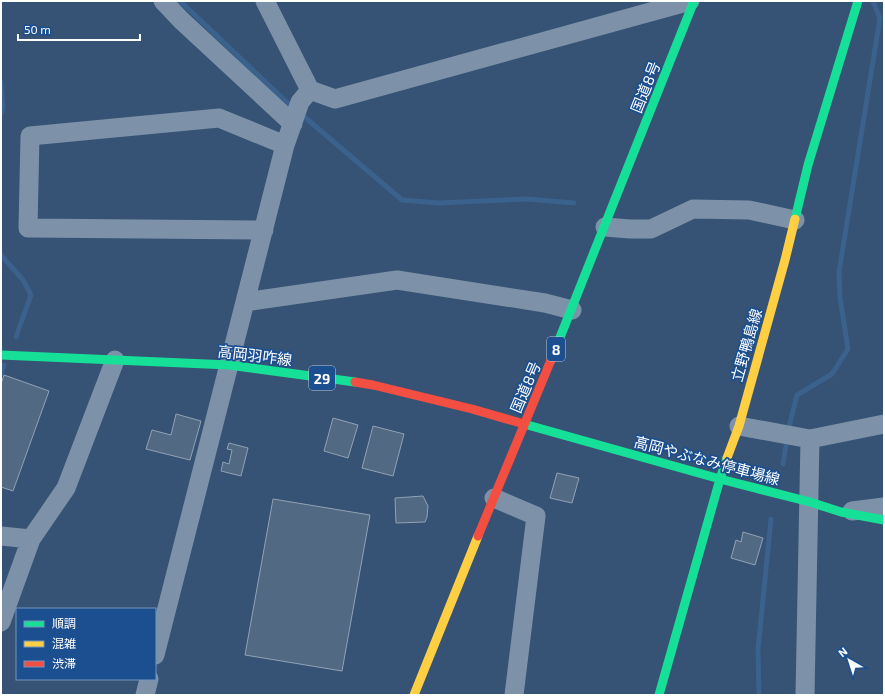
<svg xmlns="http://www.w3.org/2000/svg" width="885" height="696" viewBox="0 0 885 696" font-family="'Exo 2','Noto Sans JP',sans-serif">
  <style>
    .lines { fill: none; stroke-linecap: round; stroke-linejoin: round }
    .stream { stroke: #3b618d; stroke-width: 5 }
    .building { fill: #526984; stroke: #92a2b6 }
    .street { stroke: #7d92a8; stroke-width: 19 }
    .fast { stroke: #16e098; stroke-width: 9 }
    .slow { stroke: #ffcf43; stroke-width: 9 }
    .jam { stroke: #f24e42; stroke-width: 9 }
    .labels { text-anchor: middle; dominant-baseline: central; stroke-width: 3.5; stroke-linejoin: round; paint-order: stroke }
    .shield { fill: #1b4f8f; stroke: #bbcadd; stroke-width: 1 }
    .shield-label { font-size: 14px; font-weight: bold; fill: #fff }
    .street-label { font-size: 15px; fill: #fff; stroke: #1b4f8f }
  </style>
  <rect width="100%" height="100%" fill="#365274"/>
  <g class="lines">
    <path class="stream" d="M180,1L293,108
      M1,82L3,108L1,114
      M301,114L402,200L439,203L527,199L574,203
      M1,255L23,280L31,295L16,337
      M1,374L4,365
      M788,431L797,395L832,374L848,349L840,298L839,272L880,18L873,1
      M783,464L787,439
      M759,695L758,649L771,519"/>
  </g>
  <path class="building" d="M4,375L49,391L13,491L1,487V384Z
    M176,414L201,421L190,460L146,449L152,430L171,435Z
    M333,418L358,425L348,458L324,451Z
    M373,426L404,434L393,476L362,468Z
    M229,443L248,448L241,476L221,471L223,462L229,464L232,450L227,449Z
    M557,473L579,478L572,503L550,498Z
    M423,496L428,506L427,517L425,522L396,523L395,498Z
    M273,499L370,515L342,671L245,655Z
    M743,532L763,538L755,565L731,558L736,540L741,542Z"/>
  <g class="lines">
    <path class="street" d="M163,1L181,20L293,124
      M265,1L310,90L335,99L690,1
      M605,227L630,229H651L693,209L749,210L795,220
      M264,230L28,228L30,136L219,118L285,145
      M245,302L397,280L545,303L572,310
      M739,426L810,439L884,424
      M494,498L536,516L514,695
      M852,511L884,507
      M1,536L31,539
      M1,622L31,539L66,488L115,360
      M155,655L285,145L300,102L310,90
      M145,695L149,679
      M805,695L810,439"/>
    <path class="fast" d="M795,219L808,165L858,1
      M1,355L229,365L355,382
      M551,360L694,1
      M524,424L720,479L810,502L841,512L884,520
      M659,695L720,479L727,458"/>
    <path class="slow" d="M727,458L739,426L785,260L795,219
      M414,695L478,536"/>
    <path class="jam" d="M355,382L373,385L472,409L524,424
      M478,536L551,360"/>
  </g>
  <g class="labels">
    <g class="shield">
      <rect x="547" y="337" width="18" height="24" rx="3"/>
      <rect x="309" y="366" width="26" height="24" rx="3"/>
    </g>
    <g class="shield-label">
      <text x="556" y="349">8</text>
      <text x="322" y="378">29</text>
    </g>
    <g class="street-label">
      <text transform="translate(645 87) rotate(-68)">国道8号</text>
      <text transform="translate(746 345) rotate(-74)">立野鴨島線</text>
      <text transform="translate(255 355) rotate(7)">高岡羽咋線</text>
      <text transform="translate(525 387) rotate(-67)">国道8号</text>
      <text transform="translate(707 460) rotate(15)">高岡やぶなみ停車場線</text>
    </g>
  </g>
  <rect width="885" height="696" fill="none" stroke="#ffffff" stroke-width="4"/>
  <rect x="16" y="608" width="140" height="72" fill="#1b4f8f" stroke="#7695bc"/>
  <rect x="24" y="621" width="20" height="6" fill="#16e098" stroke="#7695bc"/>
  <text x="52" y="628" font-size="12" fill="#ffffff">順調</text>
  <rect x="24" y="641" width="20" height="6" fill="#ffcf43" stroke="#7695bc"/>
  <text x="52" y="648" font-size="12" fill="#ffffff">混雑</text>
  <rect x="24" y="661" width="20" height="6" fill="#f24e42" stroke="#7695bc"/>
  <text x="52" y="668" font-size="12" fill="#ffffff">渋滞</text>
  <g transform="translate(849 660) rotate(321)" stroke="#1b4f8f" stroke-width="3" paint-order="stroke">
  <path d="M0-3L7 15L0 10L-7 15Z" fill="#ffffff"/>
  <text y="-6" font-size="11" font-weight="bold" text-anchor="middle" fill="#ffffff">N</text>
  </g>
  <path d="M18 34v6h122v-6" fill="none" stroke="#ffffff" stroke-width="2"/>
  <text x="24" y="34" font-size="12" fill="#ffffff" stroke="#1b4f8f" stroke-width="3" paint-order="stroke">50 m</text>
</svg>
